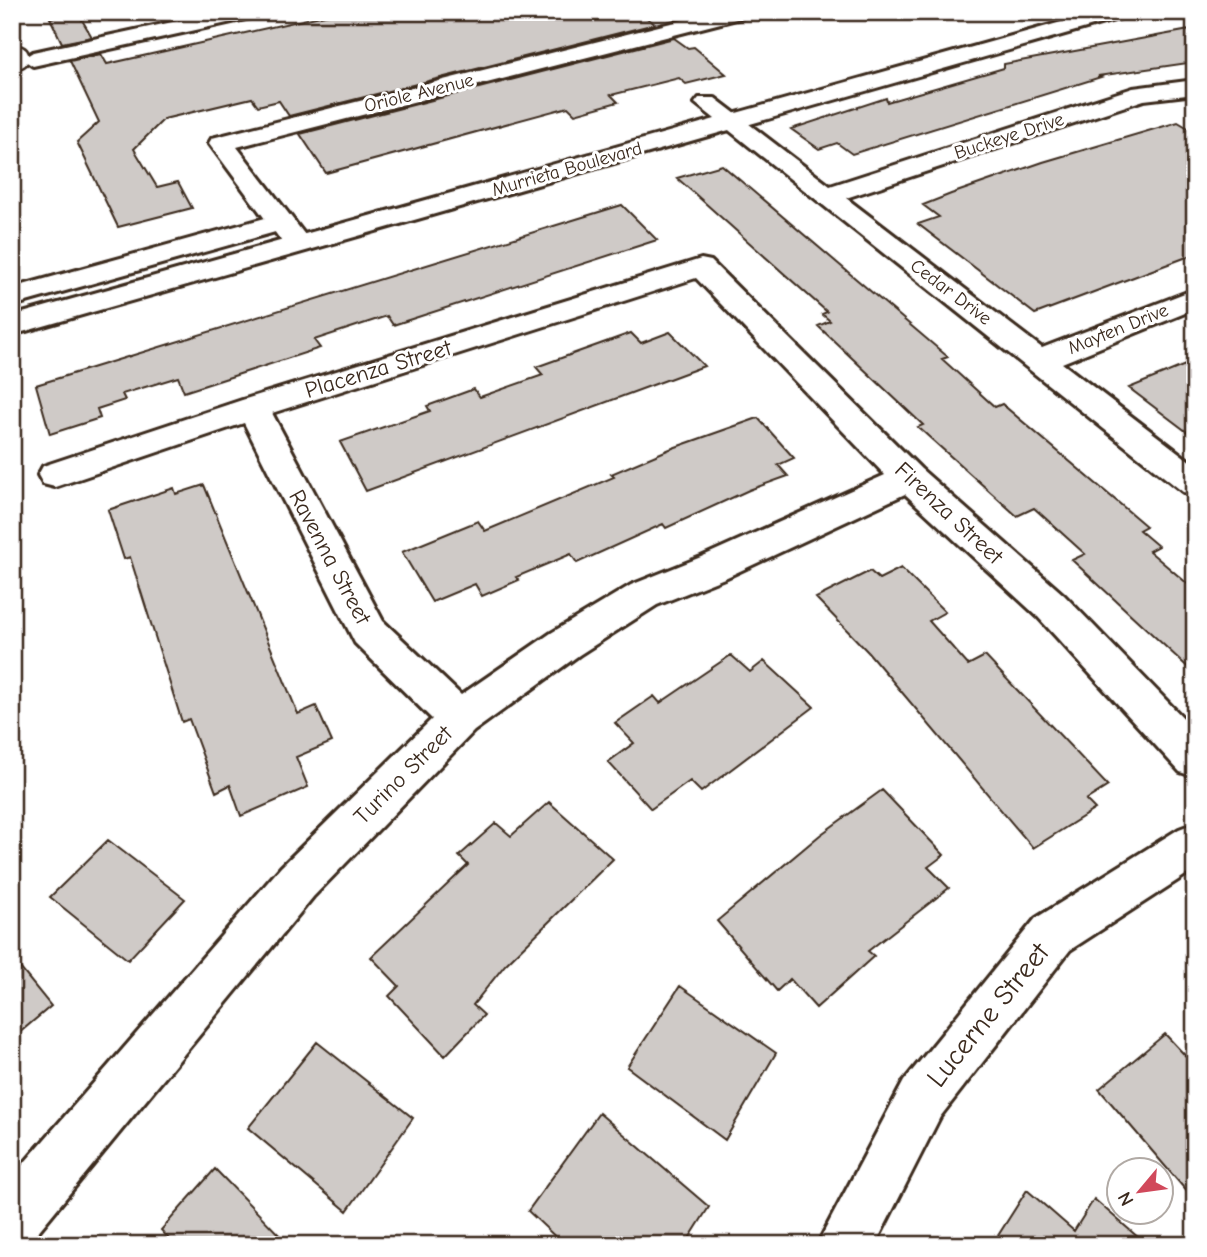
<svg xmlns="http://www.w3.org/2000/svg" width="1207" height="1257" viewBox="0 0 1207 1257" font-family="'Comic Neue',sans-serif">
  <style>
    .building { fill: #cfcac7; stroke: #3b2a1e; stroke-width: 2 }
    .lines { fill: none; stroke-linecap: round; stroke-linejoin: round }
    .service-casing { stroke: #3b2a1e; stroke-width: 26 }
    .minor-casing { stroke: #3b2a1e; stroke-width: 6 }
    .secondary-casing { stroke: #3b2a1e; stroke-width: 6 }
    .service { stroke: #fff; stroke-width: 21 }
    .minor { fill: #fff; fill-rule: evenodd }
    .secondary { fill: #fff; fill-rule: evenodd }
    .labels { text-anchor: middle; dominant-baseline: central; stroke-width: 6; stroke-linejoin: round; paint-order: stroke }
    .far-street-label { font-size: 19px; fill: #3b2a1e; stroke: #fff }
    .street-label { font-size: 23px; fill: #3b2a1e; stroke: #fff }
    .near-street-label { font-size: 28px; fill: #3b2a1e; stroke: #fff }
  </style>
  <rect width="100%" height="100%" fill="#fff"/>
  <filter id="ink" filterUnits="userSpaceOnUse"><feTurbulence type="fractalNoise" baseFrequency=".0143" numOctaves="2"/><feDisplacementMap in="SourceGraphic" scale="14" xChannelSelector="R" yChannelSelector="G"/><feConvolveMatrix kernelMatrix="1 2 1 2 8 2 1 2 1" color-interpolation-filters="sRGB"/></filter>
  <g filter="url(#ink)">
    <path class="building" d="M338,12H639L655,24L289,116L279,101L258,106L252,98L164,119L134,149L157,187L178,182L192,208L118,227L77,142L99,122L70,61L101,54L107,64Z
      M78,13L92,37L62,43L50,18Z
      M1195,29V62L1098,76L1101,77L852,154L837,143L819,149L791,129L886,98L887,102L1004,68V64Z
      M674,38L688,48L694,47L726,74L686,84L679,78L611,95L618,102L575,114L568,107L326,173L300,134Z
      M1178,122L1195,132V254L1035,314L918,224L939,217L923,205L951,194L1043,162Z
      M722,165L948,357L942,359L995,407L1002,404L1146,526L1139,530L1158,546L1149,551L1195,590V674L1072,560L1085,554L1034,508L1017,516L918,427L923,425L818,326L830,321L822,314L827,312L677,178Z
      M622,205L657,240L393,325L387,316L314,340L320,348L184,392L178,377L122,394L125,400L97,409L100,418L50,434L36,385Z
      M670,332L704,366L366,491L340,442L430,411L427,406L474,389L480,397L543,375L536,367L631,333L641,343Z
      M1195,361V438L1129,388Z
      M758,418L794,458L778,465L788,476L749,490L666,528L663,524L577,563L571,554L516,577L519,580L482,596L475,584L432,602L402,552L478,521L485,531L614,477L611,474L670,449Z
      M204,485L298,714L316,706L332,742L296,757L308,787L241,816L230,785L216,792L189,719L182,722L130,557L124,559L108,510L174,488L176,494Z
      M901,568L945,612L929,621L968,665L985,656L1108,786L1086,800L1095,809L1033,848L868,652L816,598L870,571L879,579Z
      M731,655L750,672L764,661L814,707L701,792L690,781L651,809L608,762L634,743L615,723L654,696L660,703Z
      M882,790L944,855L928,867L949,888L868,951L874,956L816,1008L790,979L777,991L717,921L820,835Z
      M549,802L613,859L505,965L473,1005L484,1015L445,1056L389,996L399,986L371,957L468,865L459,856L496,823L511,836Z
      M108,840L185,899L128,960L50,897Z
      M12,958L51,1006L12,1039Z
      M680,986L776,1053L725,1140L627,1067Z
      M1165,1034L1195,1066V1201L1099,1089Z
      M317,1042L413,1118L347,1211L248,1128Z
      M599,1113L709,1207L685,1245H564L528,1211Z
      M215,1169L289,1245H174L161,1230Z
      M1027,1190L1074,1231L1094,1199L1147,1245H992Z"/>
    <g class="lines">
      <defs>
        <path id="service" d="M12,59L18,57"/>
        <path id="minor" d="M219,12H260L250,18L33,66L22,59L33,52Z
          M715,12H751L748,16L237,147L312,244L308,250H288L209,143L212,138Z
          M1195,80V94L1144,100L846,198L1042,348L1195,289V309L1062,363L1195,465V495L1183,492L695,103L699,98H715L830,186L1133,88Z
          M701,259L711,261L921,469L1064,595L1195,730V777L1180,772L1038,617L905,494L727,577L657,605L579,655L474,731L313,897L32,1239L12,1245V1177L281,867L432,719L355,643L244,423L55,487L43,484L38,475L43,466L242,400ZM696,278L885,475L701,557L631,585L551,633L461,695L383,621L272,413Z
          M1195,823V869L1070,950L940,1117L875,1245H817L904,1081L1036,918L1179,829Z"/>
        <path id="secondary" d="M1097,12H1131L1128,16L12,335V316Z
          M276,215L286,217L290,223L286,229L12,306V288Z"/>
      </defs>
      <use href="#service" class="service-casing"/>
      <use href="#minor" class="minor-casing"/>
      <use href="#secondary" class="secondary-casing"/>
      <use href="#service" class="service"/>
      <use href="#minor" class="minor"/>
      <use href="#secondary" class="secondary"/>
    </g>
  </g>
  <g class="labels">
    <g class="far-street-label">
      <text transform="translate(419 93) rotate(-14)">Oriole Avenue</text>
      <text transform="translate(1009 136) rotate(-18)">Buckeye Drive</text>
      <text transform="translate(567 169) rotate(-16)">Murrieta Boulevard</text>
      <text transform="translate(951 292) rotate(37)">Cedar Drive</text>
      <text transform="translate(1118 329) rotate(-22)">Mayten Drive</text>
    </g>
    <g class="street-label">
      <text transform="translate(378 369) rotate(-17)">Placenza Street</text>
      <text transform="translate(949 513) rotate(43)">Firenza Street</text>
      <text transform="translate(330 557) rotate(62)">Ravenna Street</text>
      <text transform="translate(403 775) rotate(-45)">Turino Street</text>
    </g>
    <g class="near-street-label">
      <text transform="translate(988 1015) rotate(-51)">Lucerne Street</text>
    </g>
  </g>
  <rect width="1207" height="1257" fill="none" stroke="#fff" stroke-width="42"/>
  <rect x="21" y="21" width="1165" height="1215" fill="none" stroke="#3b2a1e" stroke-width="2.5" filter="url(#ink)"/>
  <g transform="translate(1140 1191) rotate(241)"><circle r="33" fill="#ffffff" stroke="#b1aaa5" stroke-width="2"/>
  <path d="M0-5L12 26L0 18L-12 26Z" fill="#d1495b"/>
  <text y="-10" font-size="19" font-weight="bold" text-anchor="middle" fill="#3b2a1e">N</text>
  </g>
</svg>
